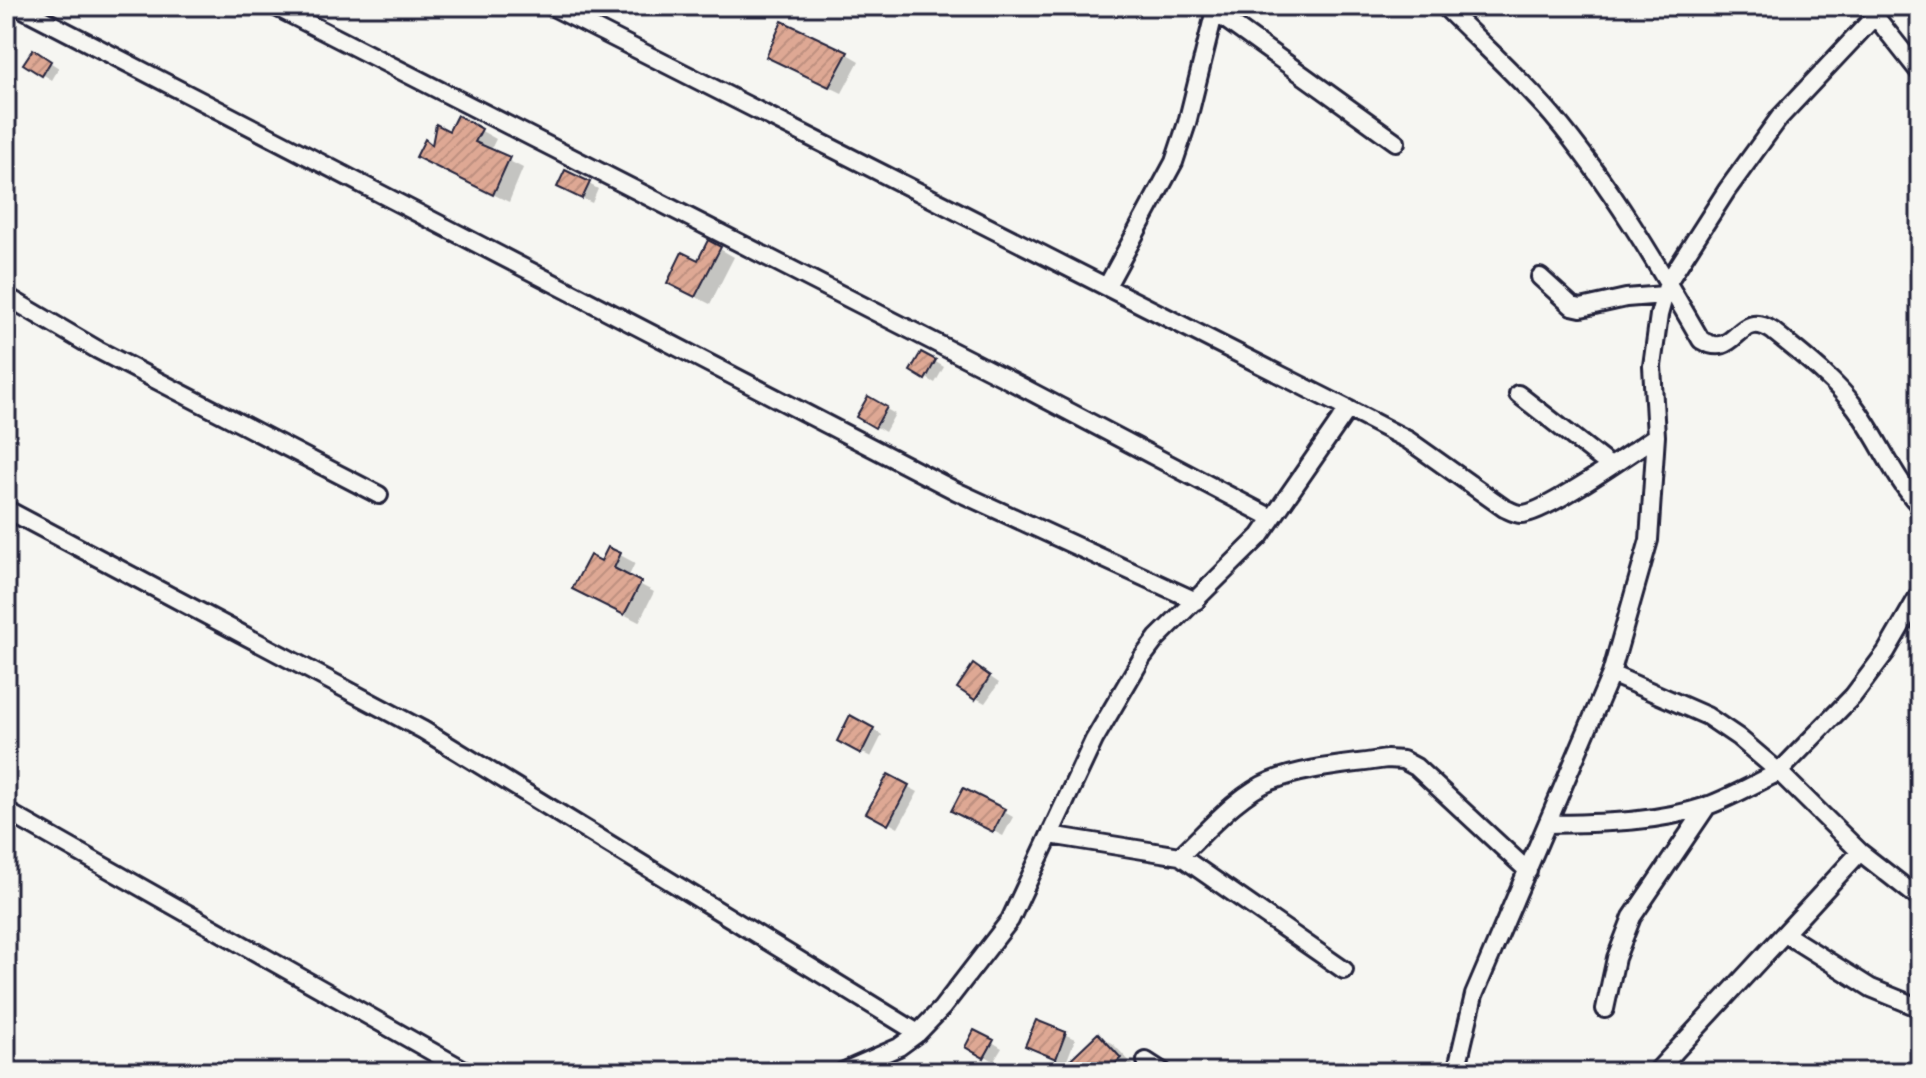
<svg xmlns="http://www.w3.org/2000/svg" width="1926" height="1078" viewBox="0 0 1926 1078" font-family="Itim,sans-serif">
  <style>
    .shadow { fill: #0003 }
    .building { fill: url(#building-hatch); stroke: #22223b; stroke-width: 2 }
    .lines { fill: none; stroke-linecap: round; stroke-linejoin: round }
    .minor-casing { stroke: #22223b; stroke-width: 22 }
    .minor { stroke: #f6f6f2; stroke-width: 16 }
  </style>
  <defs>
    <pattern id="building-hatch" width="6" height="6" patternUnits="userSpaceOnUse" patternTransform="scale(2)"><rect width="6" height="6" fill="#dea894"/><path d="M-1 1l2-2M0 6l6-6M5 7l2-2" fill="none" stroke="#be9080"/></pattern>
  </defs>
  <rect width="100%" height="100%" fill="#f6f6f2"/>
  <filter id="ink" filterUnits="userSpaceOnUse"><feTurbulence type="fractalNoise" baseFrequency=".0125" numOctaves="2"/><feDisplacementMap in="SourceGraphic" scale="16" xChannelSelector="R" yChannelSelector="G"/><feConvolveMatrix kernelMatrix="1 2 1 2 8 2 1 2 1" color-interpolation-filters="sRGB"/></filter>
  <g filter="url(#ink)">
    <path class="shadow" d="M34,52L59,68L52,80L26,64Z
      M847,54L859,61L842,93L780,63Z
      M458,118L496,139L490,151L523,168L509,202L433,165L434,146L450,134Z
      M589,184L598,189L592,203L569,192Z
      M720,249L734,257L710,304L684,291L699,262Z
      M922,354L944,367L935,383L913,370Z
      M869,399L895,414L885,432L858,416Z
      M609,549L635,563L628,578L654,592L639,622L590,597Z
      M983,672L999,683L985,703L976,698Z
      M873,729L882,735L871,757L849,746Z
      M888,776L918,792L898,828L869,812Z
      M964,790L1013,817L1003,836L963,815Z
      M1037,1022L1075,1039L1066,1063L1037,1051Z
      M975,1032L1002,1048L994,1061L968,1046Z
      M1098,1036L1113,1044L1135,1067L1129,1072H1060Z"/>
    <path class="building" d="M782,21L848,52L829,87L766,57Z
      M33,49L51,61L42,76L23,64Z
      M457,115L482,129L475,142L510,157L493,195L416,157L425,139L432,145L436,124L449,131Z
      M565,170L590,182L582,199L557,187Z
      M708,240L721,247L695,297L667,283L682,252L698,260Z
      M921,352L936,360L925,380L910,371Z
      M868,396L887,407L875,428L856,417Z
      M608,547L621,553L614,568L641,582L624,615L572,589L590,555L601,561Z
      M973,664L990,676L975,700L957,688Z
      M850,715L874,728L861,754L837,741Z
      M888,774L909,785L888,825L866,813Z
      M963,788L1005,809L993,832L951,811Z
      M1036,1020L1066,1032L1056,1059L1025,1046Z
      M974,1030L994,1040L984,1058L965,1047Z
      M1098,1033L1121,1058L1106,1072H1057Z"/>
    <g class="lines">
      <defs>
        <path id="minor" d="M17,6L956,491L1196,601
          M274,6L1005,378L1272,518
          M551,6L1348,409
          M1444,6C1480,42 1519,77 1552,115C1610,184 1656,262 1701,340C1738,362 1736,307 1773,331C1801,354 1833,378 1855,407C1879,439 1893,477 1920,506
          M1215,12L1396,142
          M1875,16L1920,73
          M1540,277L1572,306L1581,308L1626,298L1664,295
          M1107,286L1174,162L1187,123L1216,6
          M6,296L98,350L379,495
          M1518,394L1610,466
          M6,509L423,730L918,1033
          M1611,674L1707,716L1738,737L1779,772L1853,696L1886,652L1920,593
          M6,811L468,1072
          M1548,824C1602,823 1655,823 1707,806C1732,797 1756,783 1779,772L1860,852L1920,899
          M1050,835L1180,856C1206,832 1238,794 1271,781C1306,767 1349,765 1387,759L1403,760L1416,767L1528,871
          M1180,856L1344,970
          M1785,934L1871,988L1920,1008
          M1605,1009L1616,958L1632,917L1708,805
          M1146,1061L1163,1072
          M1658,1070L1860,852
          M842,1072L899,1047L918,1033L942,1008L1010,920L1094,740L1142,658L1157,638L1260,536L1348,409L1408,440L1504,508C1509,510 1515,514 1521,514C1543,515 1633,451 1656,436
          M1456,1072L1474,995L1611,674L1649,540L1656,436L1652,366L1659,315L1668,282L1727,190L1780,117L1875,16L1881,6"/>
      </defs>
      <use href="#minor" class="minor-casing"/>
      <use href="#minor" class="minor"/>
    </g>
  </g>
  <rect width="1926" height="1078" fill="none" stroke="#f6f6f2" stroke-width="32"/>
  <rect x="16" y="16" width="1894" height="1046" fill="none" stroke="#22223b" stroke-width="3" filter="url(#ink)"/>
</svg>
